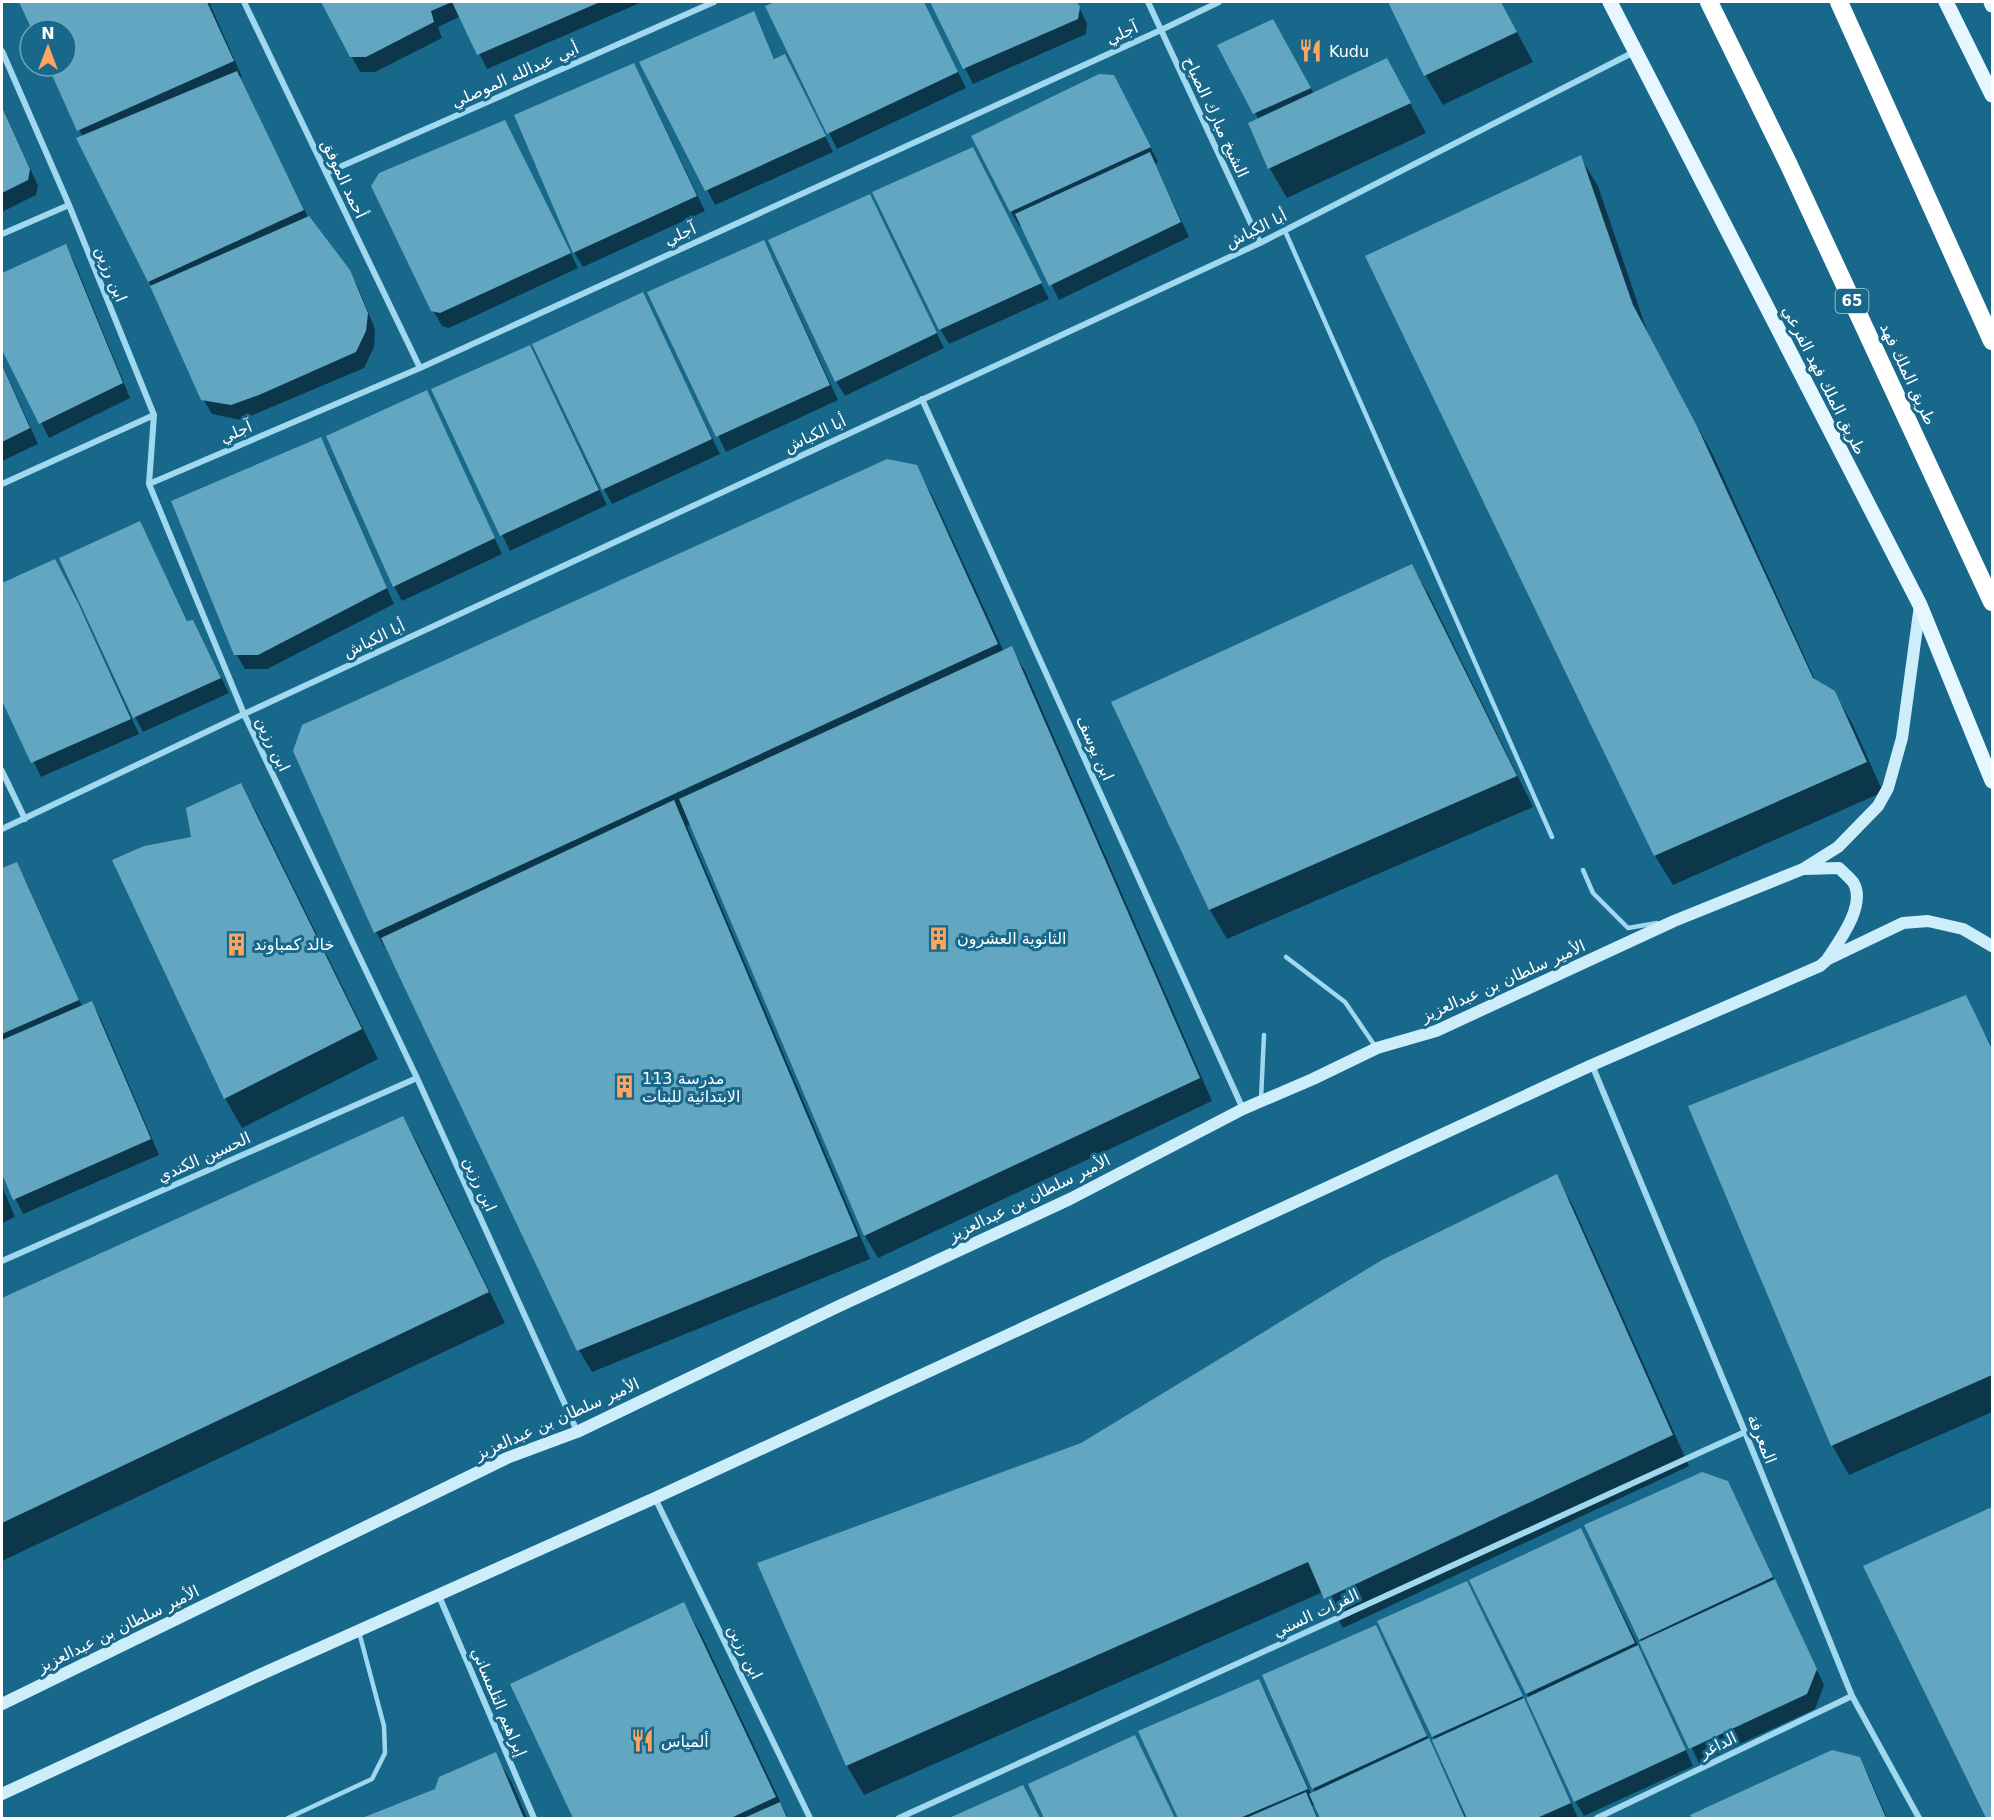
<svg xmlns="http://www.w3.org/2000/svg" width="1994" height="1820" viewBox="0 0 1994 1820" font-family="'DejaVu Sans','Noto Sans Arabic',sans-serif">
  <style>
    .shadow { fill: #0007 }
    .building { fill: #62a6c1 }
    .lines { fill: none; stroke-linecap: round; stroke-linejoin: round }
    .lane { stroke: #a0d8ef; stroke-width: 4.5 }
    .street { stroke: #a0d8ef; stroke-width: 6 }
    .secondary { stroke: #cdedfa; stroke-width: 12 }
    .primary { stroke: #e7f7ff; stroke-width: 15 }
    .highway { stroke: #fff; stroke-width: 18 }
    .labels { text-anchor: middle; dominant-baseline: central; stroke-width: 6; stroke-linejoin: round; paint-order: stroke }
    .shield { fill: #17688b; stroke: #b9d2dc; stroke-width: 1.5 }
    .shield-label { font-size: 15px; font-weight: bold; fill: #fff }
    .street-label { font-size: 16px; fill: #fff; stroke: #17688b }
    .poi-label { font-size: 16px; fill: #fff; stroke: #17688b; text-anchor: start }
  </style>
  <rect width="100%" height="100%" fill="#17688b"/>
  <path class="shadow" d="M20,2H209L242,77L239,78L308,217L349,271L358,287L375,329L374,347L364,368L241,420L212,414L203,399L50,66H66V30H34Z
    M322,2H642L487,69L461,16L438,27L442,38L375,72H360Z
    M779,2H923L966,88L837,149L767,7Z
    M932,2H1077L1087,24L1086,34L973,84Z
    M1390,2H1501L1533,62L1443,105L1426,76Z
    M753,13L775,60L793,71L833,152L715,205L641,63Z
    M1219,46L1290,51L1314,94L1387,60L1426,133L1287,198L1270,169L1250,124L1259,120Z
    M642,80L705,211L583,267L574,252Z
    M1122,92L1158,162L1155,164L1189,237L1059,300L1022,225L1020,227L1011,212L973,137Z
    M2,106L38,186L36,195L2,212Z
    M513,137L578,268L449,328L442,326L433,310Z
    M1580,157L1598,186L1649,337L1714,457L1816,682L1834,692L1852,723L1883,792L1673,885L1655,856L1367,257Z
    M981,164L1049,299L949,344L940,329Z
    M878,211L944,348L845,396L836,381Z
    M65,246L74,261L130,398L49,438L2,347V275Z
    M772,257L838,400L726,452L649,292Z
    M642,294L720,454L612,504L604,489Z
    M538,362L607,505L510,551L433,389Z
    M2,364L38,444L2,461Z
    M426,392L502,554L402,601L394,586Z
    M321,439L329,454L394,604L267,669H245L236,654Z
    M916,467L933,497L1004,652L1011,648L1025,671L1212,1101L878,1258L865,1236L691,824L687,826L870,1259L592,1372L579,1350L393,962L376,932Z
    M140,523L188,622L193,621L229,693L143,732L135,717Z
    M54,561L86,620L139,734L41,777L2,697V585Z
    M1412,566L1429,595L1533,807L1227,939L1210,910L1113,703Z
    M241,785L258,815L378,1059L242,1128L225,1098L193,838Z
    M16,864L25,879L82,1006L91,1002L100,1017L159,1155L23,1214L2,1171V870Z
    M1965,997L1992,1047V1412L1849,1475L1832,1445Z
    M403,1118L420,1148L505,1323L2,1561V1300Z
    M1556,1176L1573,1206L1689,1466L1343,1628L1323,1592L864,1795L847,1766L759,1564L1082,1444Z
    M2,1186L15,1217L2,1223Z
    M1736,1498L1824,1685L1815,1709L1699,1763L1586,1526Z
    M1992,1509V1818H1988L1865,1567Z
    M1580,1530L1646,1661L1693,1766L1584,1816L1575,1801L1529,1698L1471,1581Z
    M1467,1583L1530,1712L1578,1818H1469L1433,1736Z
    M684,1604L701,1634L788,1818H574L512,1685Z
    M1376,1627L1466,1818H1321L1315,1804L1312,1806L1318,1818H1180L1140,1731L1259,1681L1267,1696L1311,1794L1315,1792L1264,1675Z
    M1135,1737L1175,1818H1046L1030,1785Z
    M495,1754L512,1783L527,1818H366L436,1791Z
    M1859,1759L1868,1774L1887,1818H1693L1692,1815Z
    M1023,1787L1039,1818H952Z"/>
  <path class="building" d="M19,2H207L234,61L77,131L48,66H66V30H32Z
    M321,2H452L431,11L434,22L366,57H350Z
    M452,2H600L477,55Z
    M775,2H924L958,72L827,134L765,6Z
    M930,2H1077L1080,7L1078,19L963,69Z
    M1388,2H1501L1517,32L1424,76Z
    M754,11L774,59L785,54L826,136L705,191L639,62Z
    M1273,19L1311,88L1253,114L1217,45Z
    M1387,58L1411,103L1268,169L1248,123Z
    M634,63L697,196L573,253L514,115Z
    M237,71L304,210L148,282L76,138Z
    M1099,74L1114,75L1151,147L1010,212L971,136Z
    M2,107L30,169L28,180L2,193Z
    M505,120L571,253L440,313L431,311L371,186L379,173Z
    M973,147L1042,283L939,330L872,192Z
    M1150,152L1181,222L1049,286L1015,214Z
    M1581,155L1633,305L1697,426L1813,678L1835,691L1867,762L1654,856L1365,256Z
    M870,194L937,333L835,382L768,240Z
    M309,216L350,270L368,313L366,331L356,352L259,395L231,405L201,400L150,286Z
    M764,240L830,385L716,437L647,292Z
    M66,244L123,383L39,424L2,350V273Z
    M643,292L712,439L602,490L532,344Z
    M530,345L599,490L500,536L431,389Z
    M2,365L30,428L2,442Z
    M427,390L495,538L393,587L326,436Z
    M321,437L387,588L258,655H234L171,501Z
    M887,459L917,465L998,644L374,933L293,751L302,725Z
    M140,521L187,621L193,620L221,678L133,718L59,558Z
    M55,559L78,603L131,719L31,763L2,701V583Z
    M1412,564L1517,776L1209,910L1111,702Z
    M1012,646L1200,1078L864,1236L679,799Z
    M241,783L362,1029L224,1099L112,860L144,846L191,837L186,808Z
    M674,800L858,1236L577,1351L381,938Z
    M17,862L79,1000L2,1034V868Z
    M1966,995L1992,1049V1375L1831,1446L1688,1106Z
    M92,1001L151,1139L13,1200L2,1174V1040Z
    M403,1116L489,1292L2,1523V1298Z
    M1557,1174L1673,1435L1324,1599L1308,1562L846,1766L757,1563L1081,1443L1382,1260Z
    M1702,1472L1728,1481L1773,1577L1639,1640L1584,1525Z
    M1992,1507V1818H1986L1863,1566Z
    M1581,1528L1635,1643L1526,1694L1469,1580Z
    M1775,1579L1817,1669L1807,1694L1689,1749L1639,1642Z
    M1467,1581L1523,1696L1432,1737L1377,1621Z
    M684,1602L776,1797L731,1818H573L510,1684Z
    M1376,1625L1427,1736L1312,1789L1262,1675Z
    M1638,1645L1686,1750L1574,1802L1526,1698Z
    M1259,1679L1308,1789L1240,1818H1178L1138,1731Z
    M1524,1698L1571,1803L1537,1818H1467L1432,1740Z
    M1135,1735L1175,1818H1044L1028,1784Z
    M1429,1738L1465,1818H1320L1309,1794Z
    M1832,1750L1860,1757L1886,1818H1692L1690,1815Z
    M496,1752L524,1818H362L435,1789L439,1777Z
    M1023,1785L1040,1818H949Z
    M1306,1792L1317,1818H1246Z
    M780,1802L787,1818H744Z"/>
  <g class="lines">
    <path class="lane" d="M1285,231L1552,837
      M1583,870L1593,893L1628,928L1657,923
      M1286,957L1345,1002L1375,1046
      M1261,1099L1264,1035
      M288,1818L372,1779L385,1753L384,1726L359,1632"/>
    <path class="street" d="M244,2L420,368
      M1148,2L1260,243
      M2,51L69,205L154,415L149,484L244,714L417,1078L577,1431
      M326,173L714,2
      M2,234L69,205
      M922,399L1243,1109
      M2,484L154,415
      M149,484L420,368L1161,30L1219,2
      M2,771L25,819
      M2,829L244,714L1260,243L1634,52
      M1592,1065L1745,1432L1852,1696L1919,1818
      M2,1261L417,1078
      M655,1498L810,1818
      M439,1596L534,1818
      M899,1818L1745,1432
      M1597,1818L1852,1696"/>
    <path class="secondary" d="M1804,869L1839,868C1843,872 1849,877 1853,882C1867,904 1840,940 1828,958
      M2,1704L507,1458L577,1432L837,1307L1070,1199L1243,1109L1313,1079L1377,1048L1436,1031L1674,921L1803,869L1838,847L1878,806L1888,788L1902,738L1920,605
      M2,1794L255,1677L655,1498L1592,1065L1820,966L1828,959L1903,923L1928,921L1963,929L1992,946"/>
    <path class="primary" d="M1610,2L1920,605L1992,781
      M1946,2L1992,95
      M1991,2L1992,5"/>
    <path class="highway" d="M1709,2L1788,163L1992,602
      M1839,2L1992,341"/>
  </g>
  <defs>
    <symbol id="restaurant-bare" viewBox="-9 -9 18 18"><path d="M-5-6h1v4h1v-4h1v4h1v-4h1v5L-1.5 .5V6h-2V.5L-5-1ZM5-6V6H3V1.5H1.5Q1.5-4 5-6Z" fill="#ffa55d" stroke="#17688b" stroke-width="2.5" paint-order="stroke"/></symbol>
    <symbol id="building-bare" viewBox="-9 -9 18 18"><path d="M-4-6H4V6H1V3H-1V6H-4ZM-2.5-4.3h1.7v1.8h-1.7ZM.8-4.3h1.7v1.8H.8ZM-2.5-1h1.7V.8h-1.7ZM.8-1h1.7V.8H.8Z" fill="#ffa55d" stroke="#17688b" stroke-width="2.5" paint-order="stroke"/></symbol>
  </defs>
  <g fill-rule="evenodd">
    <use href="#restaurant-bare" x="1294" y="34" width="33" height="33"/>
    <use href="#building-bare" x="922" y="922" width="33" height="33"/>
    <use href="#building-bare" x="220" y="928" width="33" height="33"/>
    <use href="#building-bare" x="608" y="1070" width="33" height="33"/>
    <use href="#restaurant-bare" x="626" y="1724" width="33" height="33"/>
  </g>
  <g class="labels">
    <rect class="shield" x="1835.5" y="289" width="33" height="24" rx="4.5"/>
    <g class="shield-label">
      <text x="1852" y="301">65</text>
    </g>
    <g class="street-label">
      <text transform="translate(1122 33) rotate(-24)">آجلي</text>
      <text transform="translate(515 75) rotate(-24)">أبي عبدالله الموصلي</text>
      <text transform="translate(1216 117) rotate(65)">الشيخ مبارك الصباح</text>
      <text transform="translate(344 179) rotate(65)">أحمد الموفق</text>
      <text transform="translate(1256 229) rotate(-26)">أبا الكباش</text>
      <text transform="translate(680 234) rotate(-24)">آجلي</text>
      <text transform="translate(111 274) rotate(68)">ابن رزين</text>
      <text transform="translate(1908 374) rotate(65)">طريق الملك فهد</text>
      <text transform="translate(1824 380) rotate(63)">طريق الملك فهد الفرعي</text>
      <text transform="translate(236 432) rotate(-23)">آجلي</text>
      <text transform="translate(815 434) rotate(-25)">أبا الكباش</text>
      <text transform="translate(374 639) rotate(-25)">أبا الكباش</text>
      <text transform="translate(273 744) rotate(65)">ابن رزين</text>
      <text transform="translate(1095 748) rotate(66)">ابن يوسف</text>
      <text transform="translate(1503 981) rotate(-24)">الأمير سلطان بن عبدالعزيز</text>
      <text transform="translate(204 1157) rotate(-24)">الحسين الكندي</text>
      <text transform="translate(480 1184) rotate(66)">ابن رزين</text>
      <text transform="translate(1029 1198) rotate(-26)">الأمير سلطان بن عبدالعزيز</text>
      <text transform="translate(557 1419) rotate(-24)">الأمير سلطان بن عبدالعزيز</text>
      <text transform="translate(1762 1439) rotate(68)">المعرفة</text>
      <text transform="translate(1316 1613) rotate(-25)">الفرات السني</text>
      <text transform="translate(118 1629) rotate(-26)">الأمير سلطان بن عبدالعزيز</text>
      <text transform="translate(745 1652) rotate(64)">ابن رزين</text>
      <text transform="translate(499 1702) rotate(67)">إبراهيم التلمساني</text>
      <text transform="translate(1718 1745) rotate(-26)">الداغر</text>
    </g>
    <g class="poi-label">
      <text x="1329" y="51">Kudu</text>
      <text x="957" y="938">الثانوية العشرون</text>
      <text x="254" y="944">خالد كمباوند</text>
      <text x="642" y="1078">مدرسة 113<tspan x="642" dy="18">الابتدائية للبنات</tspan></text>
      <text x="661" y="1741">ألمياس</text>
    </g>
  </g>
  <rect width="1994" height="1820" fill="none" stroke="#ffffff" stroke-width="6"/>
  <g transform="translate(48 48)"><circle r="28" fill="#17688b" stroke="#74a4b9" stroke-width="1.5"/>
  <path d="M0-4.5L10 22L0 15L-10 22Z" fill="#ffa55d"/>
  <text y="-9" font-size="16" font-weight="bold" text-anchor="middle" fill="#ffffff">N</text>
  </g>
</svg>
